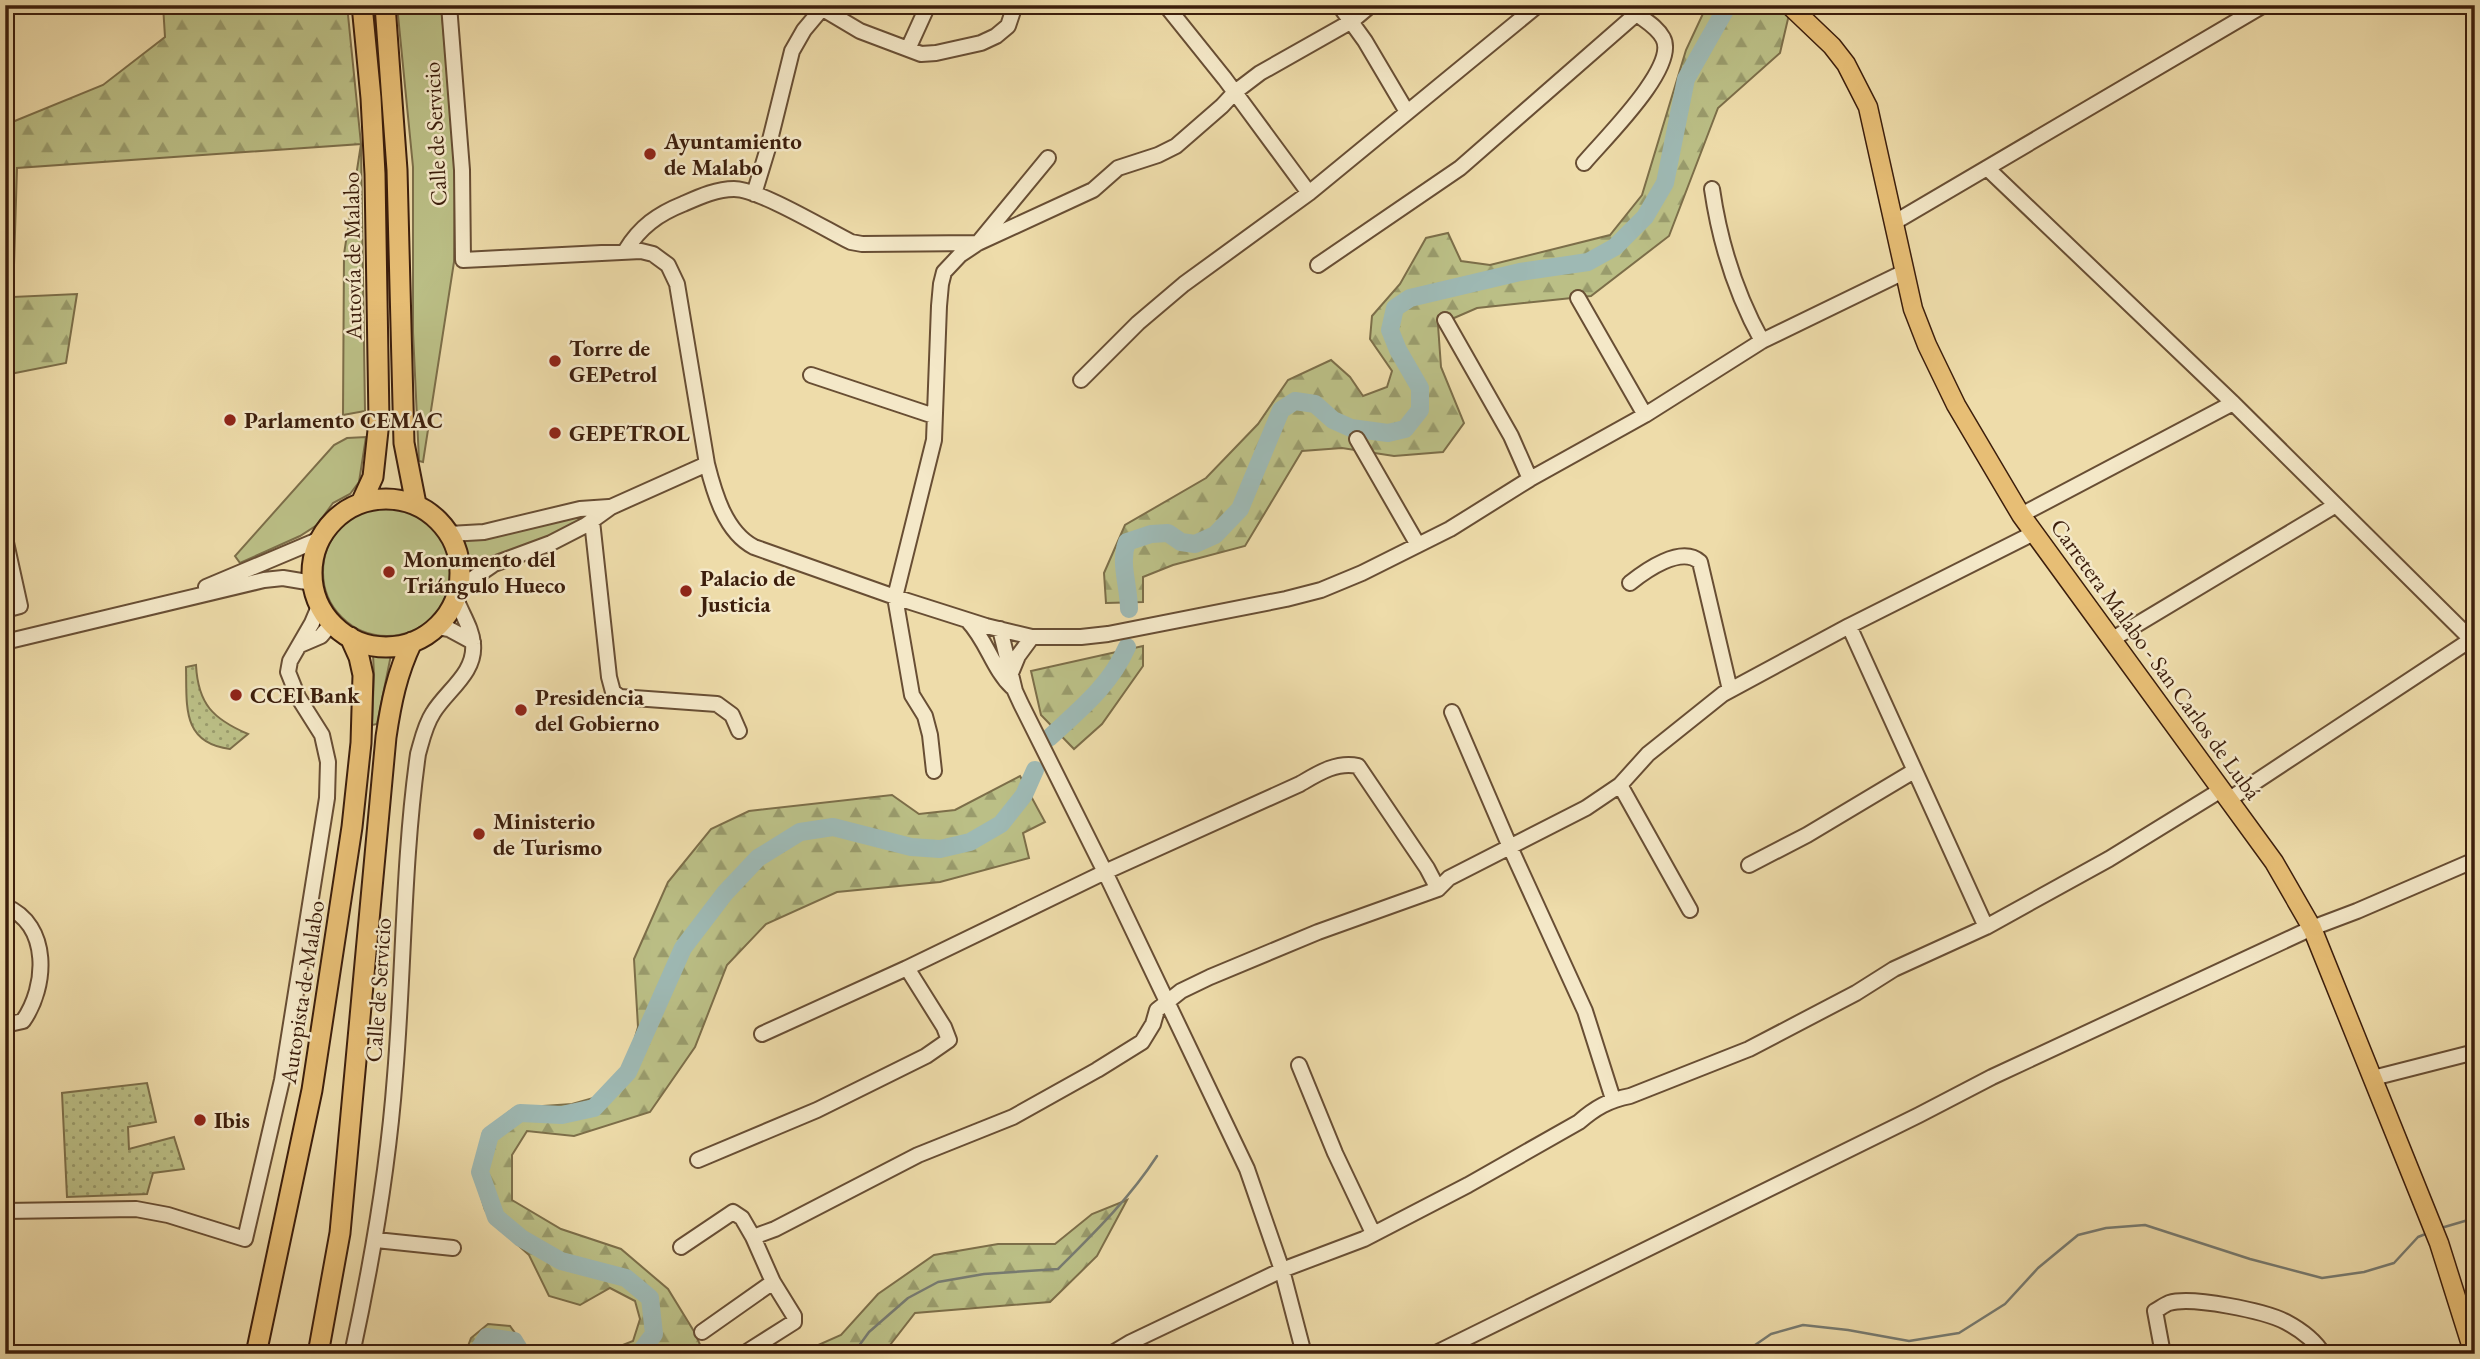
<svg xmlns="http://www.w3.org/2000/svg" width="2480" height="1359" viewBox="0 0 2480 1359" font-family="'EB Garamond',serif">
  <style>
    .green { fill: #bbbf86; stroke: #7c6e49; stroke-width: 2 }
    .forest { fill: url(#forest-firs); stroke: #7c6e49; stroke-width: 2 }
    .park { fill: url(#park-dots); stroke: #7c6e49; stroke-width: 2 }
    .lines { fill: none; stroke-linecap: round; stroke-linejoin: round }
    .stream { stroke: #777b71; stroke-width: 2.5 }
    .river { stroke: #9eb9b4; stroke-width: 18 }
    .minor-casing { stroke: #684e34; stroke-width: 18 }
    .major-casing { stroke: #3c1e0c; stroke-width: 21 }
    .highway-casing { stroke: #3c1e0c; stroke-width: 23 }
    .minor { stroke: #f4e8c8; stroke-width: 14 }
    .major { stroke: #e7be75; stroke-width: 18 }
    .highway { stroke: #e7be75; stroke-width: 19 }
    .poi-dot { fill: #8f2418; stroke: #f4e8c8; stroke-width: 2.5 }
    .labels { text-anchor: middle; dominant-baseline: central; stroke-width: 5; stroke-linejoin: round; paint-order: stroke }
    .street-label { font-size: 23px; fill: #3c1e0c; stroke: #f4e8c8 }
    .poi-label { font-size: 23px; font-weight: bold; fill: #3c1e0c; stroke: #f4e8c8; text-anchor: start }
  </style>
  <defs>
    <pattern id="forest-firs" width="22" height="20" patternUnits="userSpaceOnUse" patternTransform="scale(1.75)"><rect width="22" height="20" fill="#bbbf86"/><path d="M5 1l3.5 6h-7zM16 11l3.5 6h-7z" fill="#999b6c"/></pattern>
    <pattern id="park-dots" width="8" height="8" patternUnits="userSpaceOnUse" patternTransform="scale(1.75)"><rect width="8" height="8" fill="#bbbf86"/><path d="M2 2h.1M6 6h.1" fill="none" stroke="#999b6c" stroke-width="1.8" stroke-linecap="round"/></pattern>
  </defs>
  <rect width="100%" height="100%" fill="#eedcaa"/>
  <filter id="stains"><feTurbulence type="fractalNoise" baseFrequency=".00286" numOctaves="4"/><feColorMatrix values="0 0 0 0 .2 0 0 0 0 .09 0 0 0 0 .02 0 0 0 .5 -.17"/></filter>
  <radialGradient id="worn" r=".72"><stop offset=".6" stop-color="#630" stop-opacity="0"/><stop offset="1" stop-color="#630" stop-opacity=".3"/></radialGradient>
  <path class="green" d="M397,5H441L455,151L454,262L423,462L419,461L413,332V167Z
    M361,144L365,411L343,415L344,254Z
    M366,437L359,482L350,494L333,503L317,525L300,536L240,563L235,556L334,445L347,438Z
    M323 572a64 64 0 1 1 128 0a64 64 0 1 1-128 0Z
    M593,512L576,526L468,574L470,563L460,535Z
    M373,654L391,655L377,724L372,725L374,675Z"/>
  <path class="forest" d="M163,5H347L361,144L17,168L13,297L77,294L66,363L5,375V125L103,85L165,37Z
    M1707,5L1791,6L1780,53L1718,108L1669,236L1591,296L1477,308L1438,325L1441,367L1464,423L1443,452L1394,456L1342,448L1302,451L1245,546L1173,565L1143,577V602L1106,603L1104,573L1125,525L1206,478L1258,424L1288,380L1331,360L1350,377L1363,396L1387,387L1392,371L1370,339L1372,316L1400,284L1426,238L1448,233L1461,261L1490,265L1610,235L1642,195L1686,50Z
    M1143,646V666L1102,724L1074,749L1041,715L1031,671Z
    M1020,776L1045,822L1023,833L1029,858L940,882L837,892L766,924L727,965L695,1047L650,1112L574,1136L527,1131L512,1155V1200L561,1229L621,1249L668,1289L695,1333L704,1354H600L633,1341L640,1319L635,1301L610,1288L580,1305L549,1296L529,1255L501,1230L485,1210L475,1177L483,1132L514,1108L572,1104L604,1095L626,1069L638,1027L634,959L668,882L711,829L749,811L892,795L919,814L955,810Z
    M1127,1200L1097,1256L1050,1302L915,1313L883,1354H798L841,1335L878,1294L934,1255L998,1244H1055L1092,1214Z
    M488,1324L510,1326L530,1354H465L471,1338Z"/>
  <path class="park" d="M196,665C198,704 213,719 248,734L230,749C181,743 187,705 186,667Z
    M147,1083L156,1122L128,1127L129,1149L174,1137L184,1169L153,1173L147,1194L67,1197L62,1093Z"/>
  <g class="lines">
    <path class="stream" d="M2441,1228L2475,1218
      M853,1354L869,1332L908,1298L938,1282L984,1274L1058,1269C1094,1233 1129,1199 1157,1156
      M1742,1354L1771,1334L1803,1325L1848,1330L1909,1341L1959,1333L2005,1304L2038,1268L2078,1235L2106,1228L2145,1225L2250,1259L2322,1278L2364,1272L2394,1263L2418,1237L2428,1233"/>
    <path class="river" d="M1129,609C1129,586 1119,563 1127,542L1151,534L1168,533L1181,542L1195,544L1215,535L1240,509L1281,410L1295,401L1315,404L1333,420L1351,428L1388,433L1405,429L1420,410V388L1398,350L1390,330L1395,308L1410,298L1520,272L1588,262L1615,247L1645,217L1665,183L1686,79L1728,5
      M1049,738C1079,710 1110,686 1127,647
      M476,1354L487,1337L514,1341L522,1354
      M639,1354L654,1334L650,1298L626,1278L561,1261L521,1238L496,1217L480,1172L490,1135L520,1113L562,1115L594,1108L628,1072L683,948L725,893L758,858L800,832L833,827L911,847L940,849L970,842L1001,824L1024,795L1035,770"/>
    <defs>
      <path id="minor" d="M449,5L462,170L463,260L641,251L653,254L668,265L677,284L707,464L611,507L586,525L551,543L494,564L459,588
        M1339,5L1365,41L1407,112
        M1168,8L1225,79L1309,193
        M823,9L860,31L921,54L936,53L981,43L996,36L1008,26L1015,5
        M908,49L928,5
        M1584,163C1602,141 1679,67 1663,38C1655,23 1638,18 1627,5
        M1988,169L2233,403L2475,643
        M1712,189C1720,244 1736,294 1762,341
        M754,194L768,148L792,51L804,30L825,5
        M1895,222L2264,5
        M626,250C640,227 658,214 683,204C699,197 716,189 734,189C759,189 825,229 851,242L862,244L978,243L1048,158
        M1318,265L1460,168L1635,15
        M1578,298L1645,415
        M1445,320L1511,436L1530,479
        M811,375L934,416
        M1081,380L1138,323L1184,284L1309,193L1538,5
        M1357,439L1418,545
        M707,464C714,492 725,532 754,547L895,597L986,626L1032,637H1081L1108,634L1286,599L1321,590L1362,573L1450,529L1530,479L1645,415L1762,341L1904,272
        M2021,515L2233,403
        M592,521L609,677L613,692L620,697L717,704L732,715L739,731
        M449,534L484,532L580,509L609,507
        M5,538L20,606L5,610
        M1630,583C1645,571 1681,545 1700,562L1730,690
        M206,587L320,539
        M968,621C987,641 993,669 1012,687
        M1849,626L1986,927
        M437,627L449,629L473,642
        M1000,629L1015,691L1021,704L1105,872L1247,1169L1282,1270L1304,1354
        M2111,640L2336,505
        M5,642L264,580L283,578L313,583
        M300,645L321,636L332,623
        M1011,673L1018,656L1032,637
        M1452,712L1510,847L1585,1011L1613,1099
        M934,771L930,735L925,716L912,695L895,597L934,440L939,306L941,284L944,272L960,255L978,243L1093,190L1118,168L1158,155L1176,146L1222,106L1235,92L1260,73L1352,21L1371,5
        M1620,785L1690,910
        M2228,800L2475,637
        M1749,865L1807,835L1914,771
        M5,906C51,925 47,987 23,1021L5,1025
        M762,1034L907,968
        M1299,1065L1335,1153L1373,1233
        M2373,1078L2475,1052
        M698,1160L817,1110L926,1056L949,1040L944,1027L907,968L1105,872L1300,784C1317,774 1337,761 1358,766L1427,868L1438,889
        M5,1211L136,1209L168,1215L245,1239L282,1080L327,798L328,762L322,735L298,697L288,672L290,661L312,623L320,604
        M376,1240L453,1248
        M681,1247L733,1212L742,1218L753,1237
        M702,1332L773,1282
        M745,1353L794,1322V1316L773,1282L753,1237L775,1229L918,1155L1013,1117L1097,1070L1142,1042L1153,1024L1157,1010L1181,991L1210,977L1318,932L1438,889L1449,878L1586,808L1620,785L1648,754L1723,694L1849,626L2034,533
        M352,1354C372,1262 388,1170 395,1076C404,969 403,860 418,754C422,740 425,725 433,713C446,691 476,673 473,644C472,628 461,613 456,598
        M1111,1354L1131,1342L1282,1270L1364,1239L1468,1185L1579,1122C1595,1108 1609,1100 1630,1096L1749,1049L1856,993L1894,969L1986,927L2109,859L2221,790
        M1434,1354L1919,1115L1992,1077L2312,928L2357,911L2475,860
        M2163,1354L2155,1311C2159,1309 2164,1305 2169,1303C2192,1296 2265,1311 2286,1322C2301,1330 2314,1339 2323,1354"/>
      <path id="major" d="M1789,5L1832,46L1846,64L1868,107L1913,309L1927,345L1956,405L2021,515L2274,862L2312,928L2439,1243L2474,1354"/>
      <path id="highway" d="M385,5L397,170L404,443L416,504
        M312 573a74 74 0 1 1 148 0a74 74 0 1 1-148 0Z
        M361,503L373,477L379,421L375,174L371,98L362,5
        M256,1354L312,1090L352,827L361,743L363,675L359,657L350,637
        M318,1354L340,1233L386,737C391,703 397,673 412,642"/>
    </defs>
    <use href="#minor" class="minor-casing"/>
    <use href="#major" class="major-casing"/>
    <use href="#highway" class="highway-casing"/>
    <use href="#minor" class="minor"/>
    <use href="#major" class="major"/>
    <use href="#highway" class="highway"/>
  </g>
  <g class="poi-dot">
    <circle cx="650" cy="154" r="7"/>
    <circle cx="555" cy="361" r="7"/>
    <circle cx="230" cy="420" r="7"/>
    <circle cx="555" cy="433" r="7"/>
    <circle cx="389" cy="572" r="7"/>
    <circle cx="686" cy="591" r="7"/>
    <circle cx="236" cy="695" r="7"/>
    <circle cx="521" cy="710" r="7"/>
    <circle cx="479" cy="834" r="7"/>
    <circle cx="200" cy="1120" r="7"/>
  </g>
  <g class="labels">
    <g class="street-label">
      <text transform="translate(435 134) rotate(-93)">Calle de Servicio</text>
      <text transform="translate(352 256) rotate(-91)">Autovía de Malabo</text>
      <text transform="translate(2156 659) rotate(54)">Carretera Malabo - San Carlos de Lubá</text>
      <text transform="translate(378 990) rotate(-86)">Calle de Servicio</text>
      <text transform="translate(302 992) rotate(-81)">Autopista de Malabo</text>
    </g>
    <g class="poi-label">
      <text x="664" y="141">Ayuntamiento<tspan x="664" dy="26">de Malabo</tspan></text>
      <text x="569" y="348">Torre de<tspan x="569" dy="26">GEPetrol</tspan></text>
      <text x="244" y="420">Parlamento CEMAC</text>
      <text x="569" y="433">GEPETROL</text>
      <text x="403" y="559">Monumento del<tspan x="403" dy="26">Triángulo Hueco</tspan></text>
      <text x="700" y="578">Palacio de<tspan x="700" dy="26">Justicia</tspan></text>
      <text x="250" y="695">CCEI Bank</text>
      <text x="535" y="697">Presidencia<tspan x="535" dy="26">del Gobierno</tspan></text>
      <text x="493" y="821">Ministerio<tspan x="493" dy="26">de Turismo</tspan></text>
      <text x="214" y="1120">Ibis</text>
    </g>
  </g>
  <rect width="2480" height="1359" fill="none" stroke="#eedcaa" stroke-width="28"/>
  <rect x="7" y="7" width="2466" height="1345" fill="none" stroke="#3c1e0c" stroke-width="3.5"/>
  <rect x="14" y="14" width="2452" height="1331" fill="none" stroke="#3c1e0c" stroke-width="2"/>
  <rect width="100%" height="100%" filter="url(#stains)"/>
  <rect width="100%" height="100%" fill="url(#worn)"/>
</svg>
